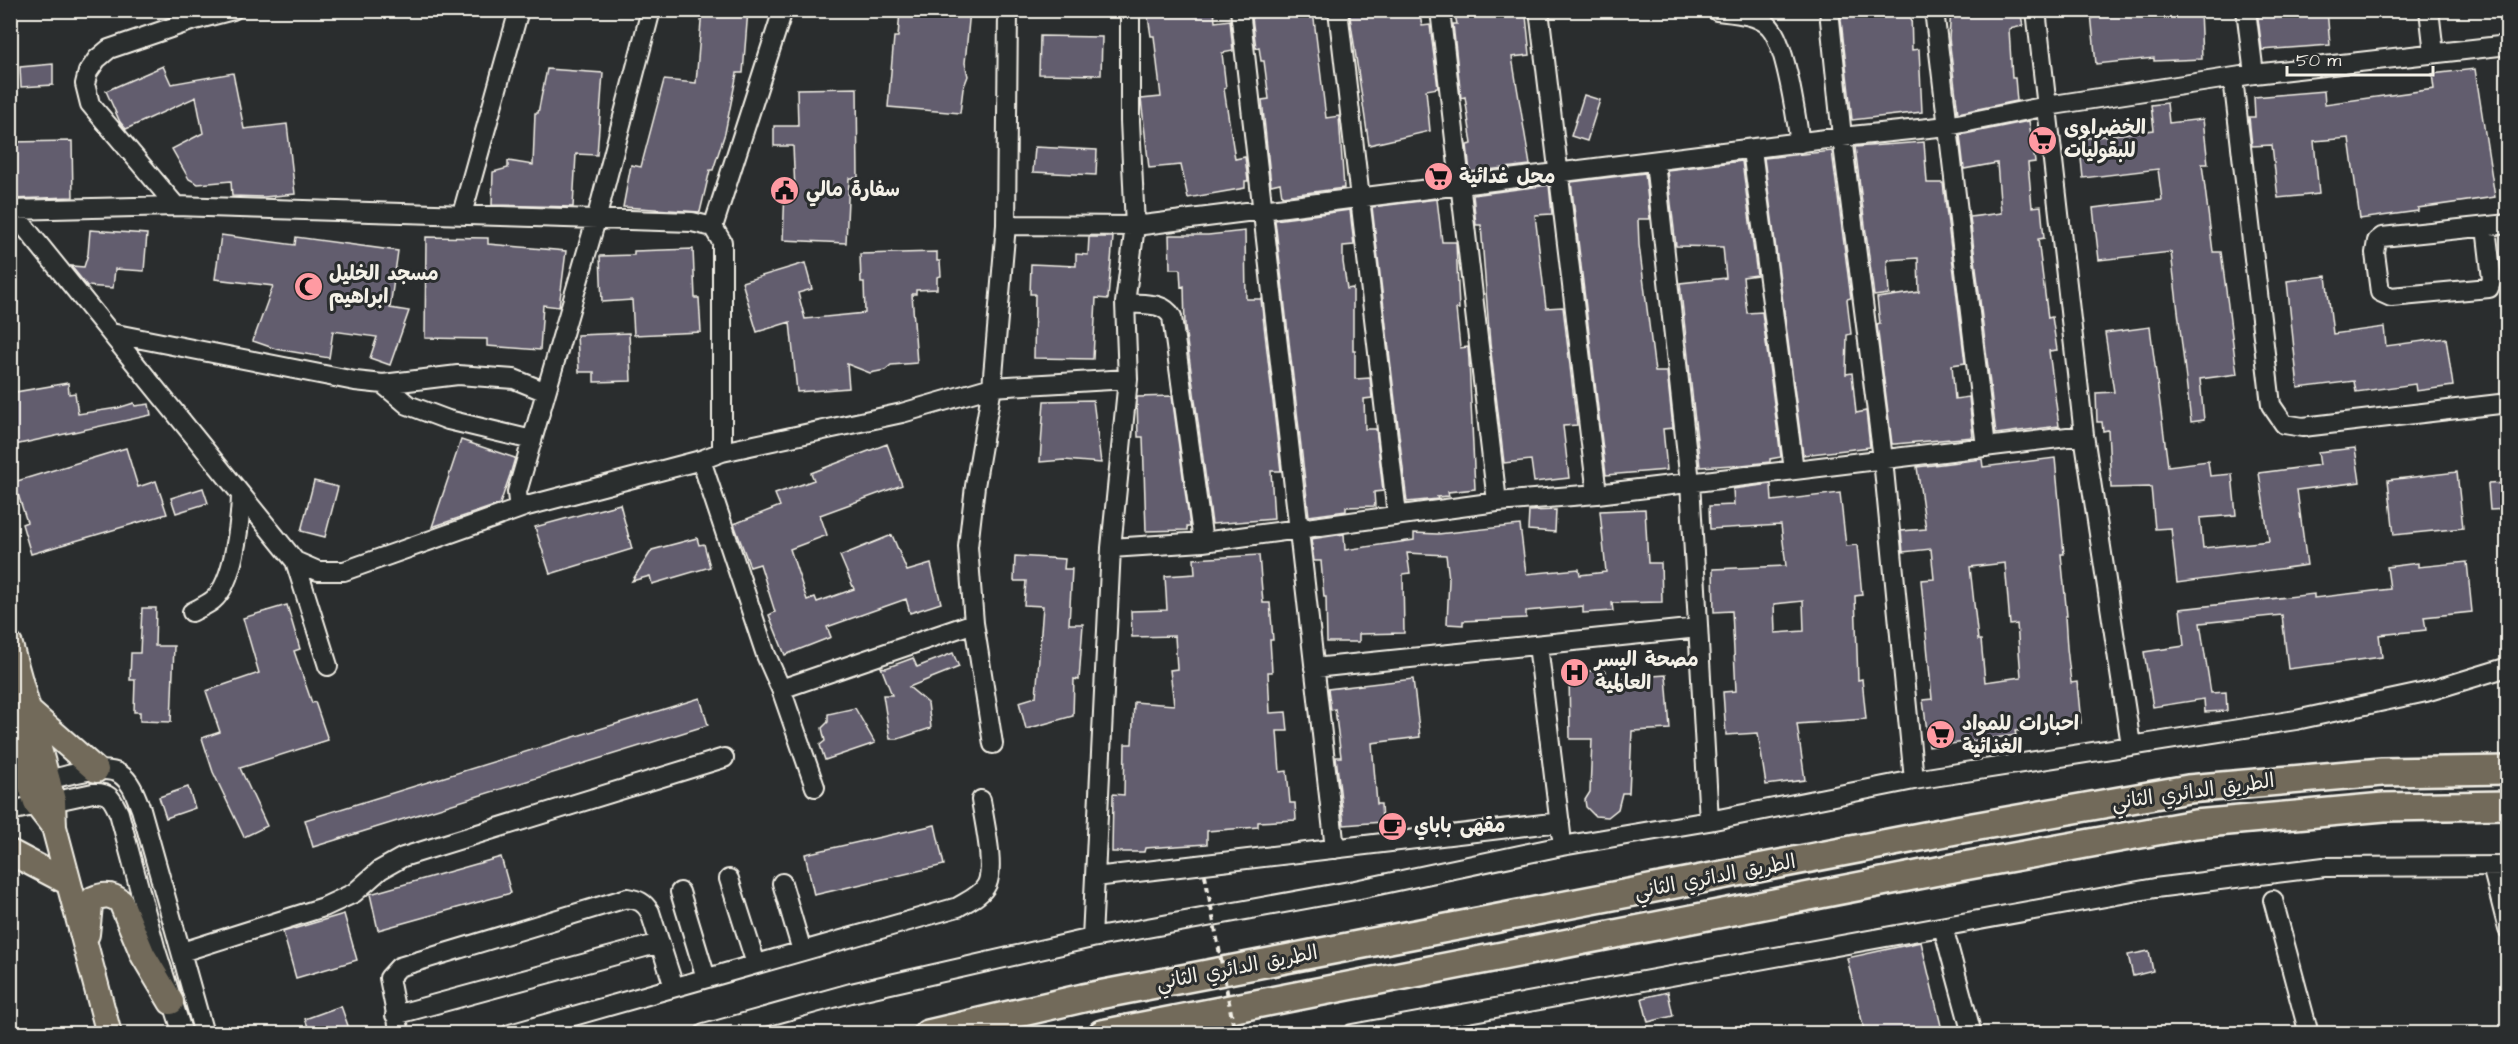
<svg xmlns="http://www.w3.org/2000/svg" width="2518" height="1044" viewBox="0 0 2518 1044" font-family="'Architects Daughter','Playpen Sans Arabic',sans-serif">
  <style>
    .building { fill: #625d6e; stroke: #f4f1e8; stroke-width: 1.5; fill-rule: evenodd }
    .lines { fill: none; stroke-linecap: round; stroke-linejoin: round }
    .minor-casing { stroke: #f4f1e8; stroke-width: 22 }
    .major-casing { stroke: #f4f1e8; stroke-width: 28 }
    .highway-casing { stroke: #f4f1e8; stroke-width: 32 }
    .minor { stroke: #2a2d2e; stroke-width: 18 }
    .major { stroke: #726b5a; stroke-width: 24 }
    .highway { stroke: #726b5a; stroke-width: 27 }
    .path-bridge { stroke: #f4f1e8; stroke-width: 4; stroke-dasharray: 6 4.5; stroke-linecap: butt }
    .labels { text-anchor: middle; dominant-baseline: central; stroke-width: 6; stroke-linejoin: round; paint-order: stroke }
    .poi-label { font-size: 20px; font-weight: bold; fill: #f4f1e8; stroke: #2a2d2e; text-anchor: start }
    .street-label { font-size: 20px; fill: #f4f1e8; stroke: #2a2d2e }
  </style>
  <rect width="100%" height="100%" fill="#2a2d2e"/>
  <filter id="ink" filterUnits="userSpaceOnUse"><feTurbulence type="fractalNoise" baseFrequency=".0167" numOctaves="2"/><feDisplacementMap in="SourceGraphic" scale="12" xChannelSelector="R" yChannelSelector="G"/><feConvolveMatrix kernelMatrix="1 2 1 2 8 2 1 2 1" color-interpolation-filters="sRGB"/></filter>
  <g filter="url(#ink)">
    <path class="building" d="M702,10H748L743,73H737L725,133L713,170H710L700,212L623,207L631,165L641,167L664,80L696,83Z
      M900,10H970L965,63L968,76L963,89L960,113L888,107L894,37H898Z
      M1147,10H1214L1215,22L1230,20L1233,51L1222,53L1226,88L1224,89L1235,159L1245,157L1248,181H1245V188L1188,198L1181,165L1149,168L1141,99L1161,97L1154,36H1151Z
      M1251,10H1272L1273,16L1313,11L1326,118L1339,116L1344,188L1282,196L1280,183L1271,185L1262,100L1269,99L1264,61H1261L1259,47L1256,48Z
      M1349,10H1419L1422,26L1430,25L1438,88L1426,90L1430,131L1369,145Z
      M1454,10H1519L1520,17L1526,16L1530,55L1512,57L1530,165L1470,172L1467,145L1472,144L1465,97L1461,98L1453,24H1457Z
      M1873,10L1911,11L1912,50L1919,49L1922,112L1852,120L1840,11Z
      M1951,10H2020L2023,26L2009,29L2012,78H2015L2017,101L1958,113L1949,38Z
      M2125,10H2200L2202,59L2154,61V58L2096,64L2091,14Z
      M2257,10H2327L2330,45L2262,50Z
      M1040,36L1102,37L1101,75L1039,74Z
      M53,64V85L21,87L20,67Z
      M163,66L171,84L233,73L244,129L287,124L295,194L264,197L232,196L231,181L198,184L189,179L172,149L203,133L196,97L126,129L120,122L106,91Z
      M547,69L603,73L597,155L576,154L573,207L492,205L493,172L508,168V161L533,165L535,113H538Z
      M2475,69L2495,197L2418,208V211L2360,219L2349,138L2314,141L2319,194L2278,198L2272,145L2252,146L2249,117H2255L2254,97L2324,91L2325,104L2434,89L2432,74Z
      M857,88L858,178H849L846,243L783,240L785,190H795L793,146H774V126H798L797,89Z
      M1584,95L1600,100L1587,141L1571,136Z
      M2167,103L2169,123L2203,119L2208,164H2202L2213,252H2221L2237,374L2200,379L2204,420L2191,422L2171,252L2099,260L2093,208L2162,200L2158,169L2083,178L2079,139L2154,130L2151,105Z
      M2029,121L2035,162L2028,163L2032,207L2041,206L2044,238L2038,239L2048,318L2052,317L2057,350L2049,351L2059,426L1996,434L1970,217L2001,213L1997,163L1964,169L1960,135Z
      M72,141L73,197L10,199V142Z
      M1924,142L1927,183H1943L1965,363L1952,365L1955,399L1969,397L1973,437L1895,444H1892L1877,325L1880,324L1877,298L1919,292L1918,258L1887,260L1889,294L1874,296L1855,147Z
      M1035,147L1097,150L1096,175L1033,172Z
      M1832,151L1851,298L1847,299L1851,334L1847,335L1846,374L1852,373L1856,413L1866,411L1870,447L1803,455L1764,158Z
      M1742,161L1757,275L1743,277L1747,313L1762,312L1781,457L1770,459V462L1732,466V465L1700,467L1680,283L1726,278L1723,247L1676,246L1667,170Z
      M1645,173L1650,219H1638L1639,245L1655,372H1667L1673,428L1663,429L1667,470L1606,475L1571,182Z
      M1549,185L1552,214L1535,215L1546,308L1563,307L1577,425L1563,426L1569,478L1534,482L1531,460L1504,463L1490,344L1481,225H1476L1473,195Z
      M1437,199L1442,242H1456L1459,309H1456L1460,348L1468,347L1469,360L1475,489L1448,492L1449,496L1437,497L1438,499L1407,502L1372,207Z
      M1350,210L1354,245L1343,246V262L1347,289L1353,288V351H1355V379L1370,378L1372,398L1364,399L1365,429H1376L1383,491L1374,492L1375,506L1346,507V511L1309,516L1275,220Z
      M90,230L147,234L144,271L115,269L113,288L87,286L71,266L84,267L88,254Z
      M1245,231L1246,299H1261L1281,471H1271L1274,519L1212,524L1185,327L1184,286L1181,287L1180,269H1170L1169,235H1208Z
      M221,235L295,245L296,237L398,251L390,308L409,311L390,365L370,358L377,337L333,331L329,358L276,349L253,341L273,286L215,279Z
      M426,237L488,238V244L566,251L559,307L543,305L540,350L487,346V339L425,338Z
      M1089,237H1113L1108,299L1096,298L1093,359L1034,358L1035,294H1030L1031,264L1076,266V254L1088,255Z
      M693,249L695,298H699L701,332L634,335L632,300L602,302L600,256L634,255V251Z
      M937,252V261H940L941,276L937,277V289L916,290V294H912L917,363L891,365L885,370L870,373L847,364L849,388L797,392L790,322L757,332L742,282L805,263L812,289L798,293L805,319L865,313L864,282H861L860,254Z
      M2326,276L2333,334L2384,327L2386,346L2446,338L2453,386L2416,391L2415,384L2356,392L2354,381L2298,388L2287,281Z
      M2150,327L2168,466L2208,461L2210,476L2232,474L2236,515L2200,518L2203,548L2269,541L2259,473L2320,465L2318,452L2355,448L2360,482L2297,490L2307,565L2177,583L2171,528L2155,529L2151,487L2111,488L2108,430L2103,431L2102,422H2097L2096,393L2114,392L2105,333Z
      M629,333L631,381L594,382V372H579L577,335Z
      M68,383L69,394L75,393L78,414L118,408L134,403L135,406L149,404L151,415L10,446V393Z
      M1172,396L1190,527H1187V530L1146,531L1143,437H1138L1137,397Z
      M1093,400L1101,463L1064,460L1040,462L1044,401Z
      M461,440L515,458L510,475L500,504L432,527Z
      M887,444L902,485L820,515L827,535L790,549L807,600L815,597L817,602L854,589L840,556L892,535L907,571L931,564L941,603L910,613L906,599L827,627L831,637L785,655L769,615L775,612L760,564L750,567L734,524L780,506L775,494L814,480L811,473Z
      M126,448L138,487L156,481L167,514L31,554L22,524L27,522L14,482Z
      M2055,458L2064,554H2061L2067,616H2065L2067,648L2071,683L2077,682L2081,723L2044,726V729L2015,731L2016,735L1929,747L1923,700L1932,699L1921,580L1934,579L1931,549L1903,552L1901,531L1926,529L1917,467L1982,459L1983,467ZM2005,563L2010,625L2017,624L2021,677L1985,682L1981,640H1978L1970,567Z
      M2457,472L2463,528L2394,535L2388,480Z
      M314,481L338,487L325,537L301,531Z
      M2508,483V509L2490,510L2488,484Z
      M1771,484L1772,501L1840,493L1846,546L1857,545L1862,595L1855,596L1858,680L1862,679L1866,719L1797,724L1805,780L1766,785L1758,733L1726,735L1723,692L1736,691L1732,611L1714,612L1713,569L1786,566L1781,525L1710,529L1709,506L1734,505L1733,489ZM1803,601L1804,631L1775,633L1774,604Z
      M203,488L208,503L176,513L171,498Z
      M620,504L632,549L550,574L535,527Z
      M1645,509L1648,563H1661L1662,602L1612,603L1613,611L1583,613V606L1526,611V618L1463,621V625L1447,624L1449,579L1446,555L1407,553L1410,573L1403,574L1404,633L1359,634V642H1327L1326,597H1324L1321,561H1314L1311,539L1344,534L1345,550L1414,540V533L1438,534L1520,525L1526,574L1579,569L1580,575L1606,572L1600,511Z
      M1556,510L1555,532L1528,530L1529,511Z
      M697,538L699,545L704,544L710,567L652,584L650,576L632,581L652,550Z
      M1259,555L1263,603H1270L1273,640H1270L1272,672H1268L1270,713L1286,712L1288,731H1277L1280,772L1287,771L1290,803H1295L1296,820L1258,822V827L1207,831V844L1145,848L1144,852H1112L1113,794L1124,795L1125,744H1132L1134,702L1174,705L1170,670L1177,669L1175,636L1132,637L1131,611L1167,610L1165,576L1195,574L1194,559Z
      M1015,556L1065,559L1064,569H1072L1069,624H1083L1079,680L1074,679L1073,716L1026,729L1019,702L1036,697L1043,606L1024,605L1026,581H1014Z
      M2467,562L2472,612L2424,617L2426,630L2379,635L2382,657L2288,669L2282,615L2200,623L2211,693L2226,692L2227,711L2205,712L2204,699L2153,707L2144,652L2184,646L2180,609L2314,594V598L2390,589L2387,567L2418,563V567Z
      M287,605L300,649L294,651L312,703L315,702L328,740L240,768L267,826L244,837L213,772L202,738L220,732L206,691L259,673L243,618Z
      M142,608H156L155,646H174L171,722L140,721V712H134L135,680H130L131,653H140Z
      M953,653L959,667L909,687L928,703L931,728L898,739H890L883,695H892L881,667L886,668L913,658L917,667Z
      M1569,671H1606V679L1666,675L1670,729L1632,731L1629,793H1622L1618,809L1608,817L1595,816L1586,807L1585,800L1590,792L1592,739H1570Z
      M1413,679L1420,737L1372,743L1377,804H1381L1382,822L1344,825L1336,757H1341L1335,709L1331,710L1328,689Z
      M700,698L708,725L313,847L305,820Z
      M855,708L875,743L825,760L820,745L825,741L822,728L828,722V714Z
      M188,787L195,808L166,818L159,797Z
      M935,825L944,865L814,895L805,854Z
      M501,857L511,893L378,930L370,894Z
      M344,914L357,960L296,978L283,932Z
      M1921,942L1943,1034H1865L1847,958Z
      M2149,951L2153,971L2133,976L2128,955Z
      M1668,992L1673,1016L1648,1022L1642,998Z
      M341,1006L351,1034H311L305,1019Z"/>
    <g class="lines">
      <defs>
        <path id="minor" d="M1240,10L1335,849
          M1338,10L1397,515
          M1440,10L1497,502
          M1539,10L1597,494
          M1829,10L1842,137L1883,459L1914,780
          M1934,10L1986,447
          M2036,10L2084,435L2131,745
          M2246,10L2254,74
          M2429,10L2434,53
          M1717,11C1733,13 1757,14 1769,26C1786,43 1796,117 1800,143
          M2233,78L2271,405L2284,424L2303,427L2508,403
          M1752,150L1794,470
          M1655,162L1690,482L1709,821
          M176,206L90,104L85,84L88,72L97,59L109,49L191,21L233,10
          M10,210L176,206L692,222L713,227L722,242V452L902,413L992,387L1128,379
          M11,210L295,561L318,571H344L527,506
          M462,214L519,10
          M1006,225L1135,226L1842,137L1948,126L2047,106L2254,74L2508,45
          M713,227L783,10
          M2486,227L2492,279L2489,288L2391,297L2380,292L2375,253L2377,241L2382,237L2508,224
          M1125,303C1142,305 1163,301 1172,317L1203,542
          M111,333L355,381L383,384L458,375L514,379L546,392L596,220L651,10
          M383,384L408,405L448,420L532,440
          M546,392L517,492L518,502L527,506L701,460
          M722,452L701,460L766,655L781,689L815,787
          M1111,548L1203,542L1497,502L1597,494L2084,435
          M295,561L328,666
          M192,612C199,608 207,605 213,600C234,583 240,523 241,497
          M1538,645L1561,834
          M1314,668L1698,628
          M781,689L974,623
          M993,744L974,623L968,547L975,486L992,387L1006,225L1008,10
          M10,791C34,785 99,761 120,774C132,782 136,797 141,809L204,1034
          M10,811L93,793C110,792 112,799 119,813L156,950L183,1034
          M2492,866L2508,929
          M1095,877L1560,822
          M729,879L756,964
          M782,883L802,951
          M680,892L706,978
          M2273,900L2309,1034
          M1943,927L1972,1034
          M1092,938L1111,548L1128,379L1125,303L1135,226L1130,121V10
          M182,952L324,907L354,893L380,870L403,857L724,758
          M395,1015L660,943
          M400,1034L389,978L399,967L627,898C639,900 644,902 650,912L674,987
          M510,1034L958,907C968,901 982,895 987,884C995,866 984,821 981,800
          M704,1034L851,993L1092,938L1355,890L1562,846L1709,821L1914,780L2296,720L2426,692L2508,667
          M1352,1034L2155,888L2324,867L2508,866"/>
        <path id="major" d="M10,645L48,781L53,801L54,827L109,1034
          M30,712L96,770
          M10,721L37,805L54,827
          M10,852L67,882
          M87,934L90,905L93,899C104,894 112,894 121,902L143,955L171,1002"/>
        <path id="highway" d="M928,1034L1083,998L1956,830L2188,789L2382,772L2508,770
          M1102,1034L1964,866L2195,824L2384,807L2508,805
          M1208,1034H1224"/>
      </defs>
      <use href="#minor" class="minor-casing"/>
      <use href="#major" class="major-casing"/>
      <use href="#highway" class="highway-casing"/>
      <use href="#minor" class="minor"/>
      <use href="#major" class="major"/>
      <use href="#highway" class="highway"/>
      <path class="path-bridge" d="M1205,875L1235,1034"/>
    </g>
  </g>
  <defs>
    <symbol id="supermarket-disc" viewBox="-11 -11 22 22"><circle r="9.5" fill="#ff9aa2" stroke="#2a2d2e"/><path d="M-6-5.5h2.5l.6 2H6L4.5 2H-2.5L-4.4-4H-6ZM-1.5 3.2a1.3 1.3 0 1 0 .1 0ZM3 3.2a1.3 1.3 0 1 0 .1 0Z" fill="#111"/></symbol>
    <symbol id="civic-disc" viewBox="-11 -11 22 22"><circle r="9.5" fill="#ff9aa2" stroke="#2a2d2e"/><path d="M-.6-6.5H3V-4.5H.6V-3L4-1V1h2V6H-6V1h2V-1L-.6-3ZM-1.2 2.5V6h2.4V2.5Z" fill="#111"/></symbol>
    <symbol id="mosque-disc" viewBox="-11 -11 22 22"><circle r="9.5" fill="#ff9aa2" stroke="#2a2d2e"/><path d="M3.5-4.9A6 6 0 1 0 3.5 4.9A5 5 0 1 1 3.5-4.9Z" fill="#111"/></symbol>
    <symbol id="hospital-disc" viewBox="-11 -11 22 22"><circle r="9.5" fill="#ff9aa2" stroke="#2a2d2e"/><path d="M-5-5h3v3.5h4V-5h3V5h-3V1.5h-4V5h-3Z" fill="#111"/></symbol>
    <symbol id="cafe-disc" viewBox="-11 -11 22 22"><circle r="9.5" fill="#ff9aa2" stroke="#2a2d2e"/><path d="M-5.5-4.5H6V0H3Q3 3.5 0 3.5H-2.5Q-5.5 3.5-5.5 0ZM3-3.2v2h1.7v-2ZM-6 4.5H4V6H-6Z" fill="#111"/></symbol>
  </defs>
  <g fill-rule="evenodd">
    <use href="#supermarket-disc" x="2026" y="124" width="33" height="33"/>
    <use href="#supermarket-disc" x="1422" y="160" width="33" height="33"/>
    <use href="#civic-disc" x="768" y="174" width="33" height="33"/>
    <use href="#mosque-disc" x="292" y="270" width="33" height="33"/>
    <use href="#hospital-disc" x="1558" y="656" width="33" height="33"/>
    <use href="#supermarket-disc" x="1924" y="718" width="33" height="33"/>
    <use href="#cafe-disc" x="1376" y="810" width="33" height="33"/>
  </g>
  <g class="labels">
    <g class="poi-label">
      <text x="2064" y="128">الخضراوى<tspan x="2064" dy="23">للبقوليات</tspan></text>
      <text x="1459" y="177">محل غدائية</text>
      <text x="806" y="190">سفارة مالي</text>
      <text x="329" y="274">مسجد الخليل<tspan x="329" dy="23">ابراهيم</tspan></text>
      <text x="1595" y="660">مصحة اليسر<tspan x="1595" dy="23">العالمية</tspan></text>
      <text x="1962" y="724">احبارات للمواد<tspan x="1962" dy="23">الغذائية</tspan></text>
      <text x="1414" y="826">مقهى باباي</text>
    </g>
    <g class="street-label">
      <text transform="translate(2193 792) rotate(-8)">الطريق الدائري الثاني</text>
      <text transform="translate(1715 877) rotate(-11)">الطريق الدائري الثاني</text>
      <text transform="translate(1237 968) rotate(-11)">الطريق الدائري الثاني</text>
    </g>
  </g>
  <rect width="2518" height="1044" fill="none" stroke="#2a2d2e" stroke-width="36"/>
  <rect x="18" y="18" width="2482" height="1008" fill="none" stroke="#f4f1e8" stroke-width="2" filter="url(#ink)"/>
  <path d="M2287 66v9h146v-9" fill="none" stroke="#f4f1e8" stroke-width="3"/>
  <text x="2296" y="66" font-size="18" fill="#f4f1e8" stroke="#2a2d2e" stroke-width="4.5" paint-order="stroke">50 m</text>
</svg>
